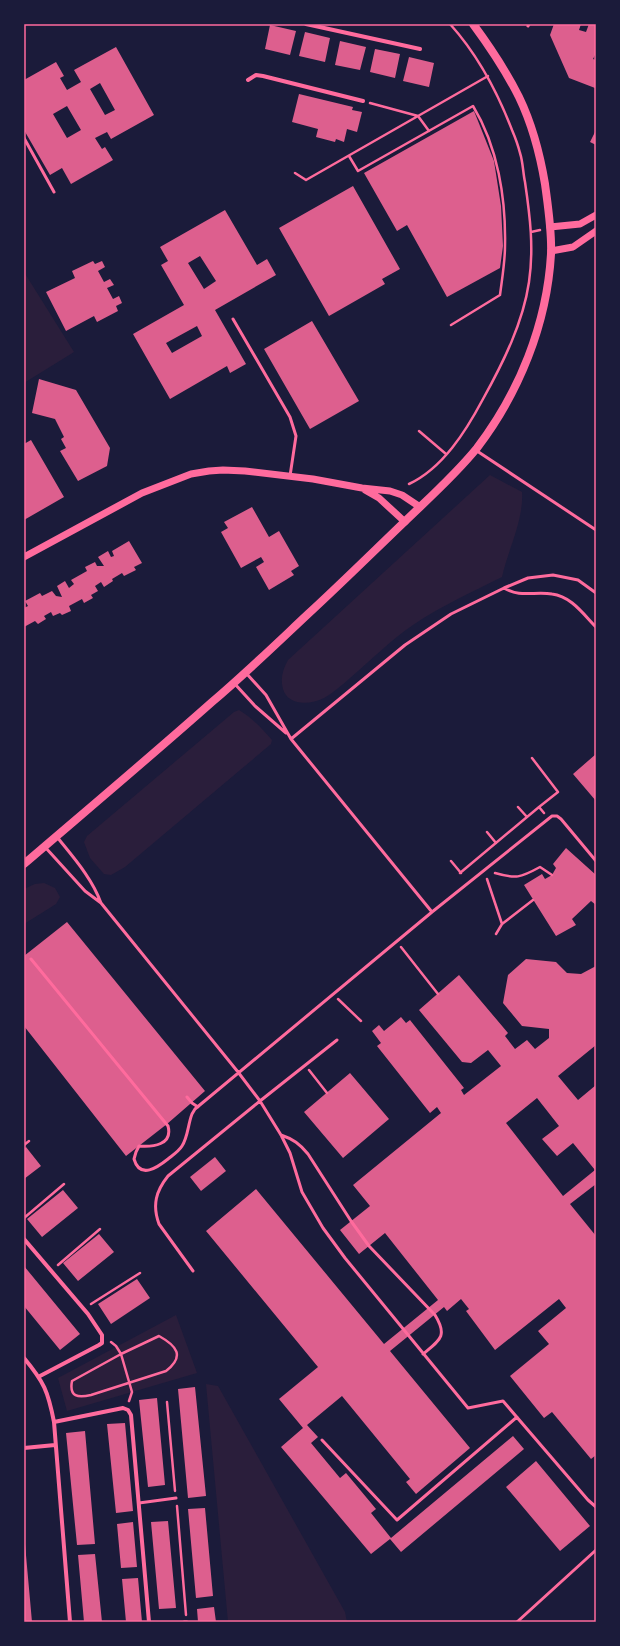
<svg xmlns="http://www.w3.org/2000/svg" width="620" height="1646" viewBox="0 0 620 1646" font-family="Manrope,sans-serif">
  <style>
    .green { fill: #2a1e3b }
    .building { fill: #dd5f8e; fill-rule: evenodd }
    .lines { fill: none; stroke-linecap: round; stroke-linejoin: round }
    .path { stroke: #ff6b9d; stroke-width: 2.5 }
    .service { stroke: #ff6b9d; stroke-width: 3 }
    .minor { stroke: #ff6b9d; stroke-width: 4 }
    .tertiary { stroke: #ff6b9d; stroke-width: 7 }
    .secondary { stroke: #ff6b9d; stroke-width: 8 }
    .neatline { fill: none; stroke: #ff6b9d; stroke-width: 1.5 }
  </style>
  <rect width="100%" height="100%" fill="#1b1b3a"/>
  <path class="green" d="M24,272L74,352L24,383Z
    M490,475L522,492C524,519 508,550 502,577C472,592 441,606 413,625C391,640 371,660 350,678C342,685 333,693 324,698C310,705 288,706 283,689C280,678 283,669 288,660Z
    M239,710C252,718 262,728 272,740L271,744L125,867L111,875L104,874L90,858L84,842L87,836L234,712Z
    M44,883L55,888L60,897L56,904L24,924V889L35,884Z
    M176,1315L197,1373L67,1411L58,1378Z
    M206,1384L218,1386L345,1612L347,1622H228Z"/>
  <path class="building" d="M554,24H581L579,30L586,32L589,24H596V53L593,59L596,60L595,88L569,78L550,35Z
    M270,25L296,31L290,55L265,49Z
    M305,32L330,38L325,62L299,56Z
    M340,41L366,47L360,70L335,65Z
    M116,47L154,115L111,139L107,132L95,138L102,149L105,147L113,160L71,184L62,168L50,175L24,130V80L56,62L64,76L60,78L67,90L81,82L74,70ZM100,83L115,110L105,115L90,89ZM67,106L81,130L67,138L53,114Z
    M375,49L400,54L395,78L370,72Z
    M409,57L434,63L429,87L403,81Z
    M299,94L353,107L352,110L362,112L357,132L347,129L344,142L336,139L335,142L316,137L318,129L292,122Z
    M474,111L494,161L501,206L503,246L500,268L447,297L407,225L397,231L364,173Z
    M596,130V145L590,142Z
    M353,186L400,269L382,279L385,284L329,316L279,228Z
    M225,210L257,265L267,259L276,275L215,310L246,364L230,373L227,366L170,399L133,334L184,305L161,265L168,261L160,247ZM200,256L216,281L204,289L188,263ZM197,326L202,336L172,353L166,343Z
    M93,261L95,264L102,261L105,267L98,271L104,282L110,279L114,285L107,288L113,299L119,296L122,303L116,306L118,311L97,322L94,316L66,331L46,292L75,278L72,271Z
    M312,321L359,401L310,429L264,349Z
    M39,379L76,390L110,448L107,466L78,481L60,451L66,448L61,439L64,437L55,419L32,413Z
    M31,440L64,497L24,520V444Z
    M252,507L269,537L279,531L299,566L291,571L294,575L269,590L256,567L264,562L261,557L241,568L221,532L228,528L224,522Z
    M129,541L142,563L134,567L136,570L124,576L122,573L112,579L113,581L104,587L101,582L95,586L98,591L91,595L93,598L84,603L82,599L69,606L71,611L62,615L60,613L53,616L51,612L44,616L46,619L38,624L35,621L24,627V608L28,606L25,601L40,593L42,596L52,591L56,596L62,597L57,586L65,581L69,588L74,584L71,580L87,571L85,567L95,562L97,566H104L98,557L108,551L111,557L114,556L112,551Z
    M596,754V801L573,774Z
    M566,848L596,875V905L591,901L572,919L576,925L556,936L524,885L542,874L545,879L552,875L556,868L553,864Z
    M67,922L205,1091L167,1124L126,1156L24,1026V956Z
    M526,959L556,962L567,973L581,974L596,966V1045L558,1076L578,1100L596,1085V1184L570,1204L596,1236V1455L591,1459L552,1412L544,1418L510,1376L549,1344L538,1331L566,1308L559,1299L495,1350L466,1311L469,1309L461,1299L447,1311L444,1307L390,1351L470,1448L416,1494L406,1482L410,1479L342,1396L307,1425L318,1437L311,1443L340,1478L346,1473L376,1509L371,1513L391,1538L513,1436L524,1449L401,1552L390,1539L371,1554L281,1447L303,1428L279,1399L318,1367L206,1231L256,1189L384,1344L438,1300L385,1233L359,1254L340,1230L370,1206L353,1185L441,1113L437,1107L430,1113L377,1046L381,1043L372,1031L379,1025L384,1031L401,1017L406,1023L410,1020L464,1088L461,1090L464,1095L501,1066L488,1050L471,1063L462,1062L419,1010L459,975L508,1033L505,1036L515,1049L527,1040L535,1049L549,1038V1029L522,1026L503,1003L508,975ZM537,1098L559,1126L542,1139L557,1156L573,1143L595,1170L563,1196L506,1123Z
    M350,1073L389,1119L343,1158L304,1112Z
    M26,1147L41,1166L24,1179V1149Z
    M215,1157L226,1171L201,1191L190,1177Z
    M63,1190L78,1208L42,1237L27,1219Z
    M99,1234L114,1252L78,1281L63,1263Z
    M24,1266L80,1334L60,1350L24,1306Z
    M137,1279L150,1298L111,1324L98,1304Z
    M195,1387L206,1496L188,1498L178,1389Z
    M157,1398L165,1485L148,1487L139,1400Z
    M125,1423L133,1511L116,1513L107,1424Z
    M85,1431L95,1544L77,1545L66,1433Z
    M536,1461L590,1526L560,1551L506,1487Z
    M205,1508L213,1596L196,1598L188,1509Z
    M168,1521L176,1608L159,1609L151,1522Z
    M133,1522L137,1567L121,1568L117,1524Z
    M24,1544H25L32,1622H24Z
    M95,1554L102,1622H84L78,1555Z
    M138,1578L142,1622H126L122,1579Z
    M214,1607L216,1622H198L197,1609Z"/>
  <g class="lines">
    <path class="path" d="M370,103L418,116L429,131
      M349,156L358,171L473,106C498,147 506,199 505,246C505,262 502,279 500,295L451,325
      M295,173L306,180L488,76
      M531,232L540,230
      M419,431L446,454
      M409,484C443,468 466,431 483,399C503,363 523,323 529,282C534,248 530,216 525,182C523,173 523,162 520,153C518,145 515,137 512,130C497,91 478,55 450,24
      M532,758L558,792L539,807
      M518,807L527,817
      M487,832L496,843
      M451,861L461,873
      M460,873L539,807L544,813
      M495,873C516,879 520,878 540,867L552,875
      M487,879L502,924
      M496,934L502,924L533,900
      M401,947L438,994
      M338,999L361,1021
      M309,1070L327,1093
      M24,1145L29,1141
      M24,1218L64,1184
      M58,1265L100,1229
      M91,1304L140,1273
      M159,1336C177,1346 185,1356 166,1371L91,1395C78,1398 69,1397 72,1381L121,1354Z
      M111,1342L116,1346L121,1354L132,1392L129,1401
      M167,1402L175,1491
      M177,1506L186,1615"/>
    <path class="service" d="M528,26L529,24
      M24,138L54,192
      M233,319L290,417L296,436L290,476
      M477,451L596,530
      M504,588C520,598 535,591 552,594C571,596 584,615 596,627
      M234,683L255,706L286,733
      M291,739L405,645L451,614L504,588L528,578L553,575L578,580L596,593
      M57,837C73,857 92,878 101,903
      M45,847L85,891L101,903L238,1072L260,1101L281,1135L290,1153L302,1192L323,1228L345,1258L468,1408L503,1401L588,1500L596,1507
      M432,912L552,816H557L561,819L596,861
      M31,959L168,1126C173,1145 153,1147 139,1146L136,1152L134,1159C140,1180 158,1167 168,1159C173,1155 179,1151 182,1146C188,1137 188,1124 192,1114L195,1109L432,912L291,739L266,695L246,673
      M187,1097L192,1103L198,1107
      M281,1135C293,1139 300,1144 308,1154L351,1221L369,1246L435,1315C448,1336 440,1340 423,1354
      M193,1271L159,1224C152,1205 156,1191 168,1176L260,1101L337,1040
      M322,1440L397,1520L517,1417
      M139,1503L176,1498
      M184,1622H187
      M517,1622L596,1550"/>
    <path class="minor" d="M306,24L420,49
      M248,80L256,75L263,76L363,101
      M24,1239L88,1314L102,1335V1343L99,1345L40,1376
      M24,1358C44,1382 48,1391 54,1422L70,1622
      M54,1422L123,1408L128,1410L131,1415L149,1622
      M24,1448L55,1445"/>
    <path class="tertiary" d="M550,227L580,224L596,215
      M551,251L573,247L596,231
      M365,490L379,498L405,522
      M24,557L142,493L191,474L209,471L223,470L245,471L313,479L362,488L390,491L402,495L420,507"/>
    <path class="secondary" d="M24,864C87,810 150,757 212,702C245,674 276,644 308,614C346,579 383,542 421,506C440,488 460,469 477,448C519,393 547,324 551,254C552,231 548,207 545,184C540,154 532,124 519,97C506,71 490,47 473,24"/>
  </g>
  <rect width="620" height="1646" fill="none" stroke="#1b1b3a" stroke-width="50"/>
  <rect x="25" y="25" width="570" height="1596" class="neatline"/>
</svg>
